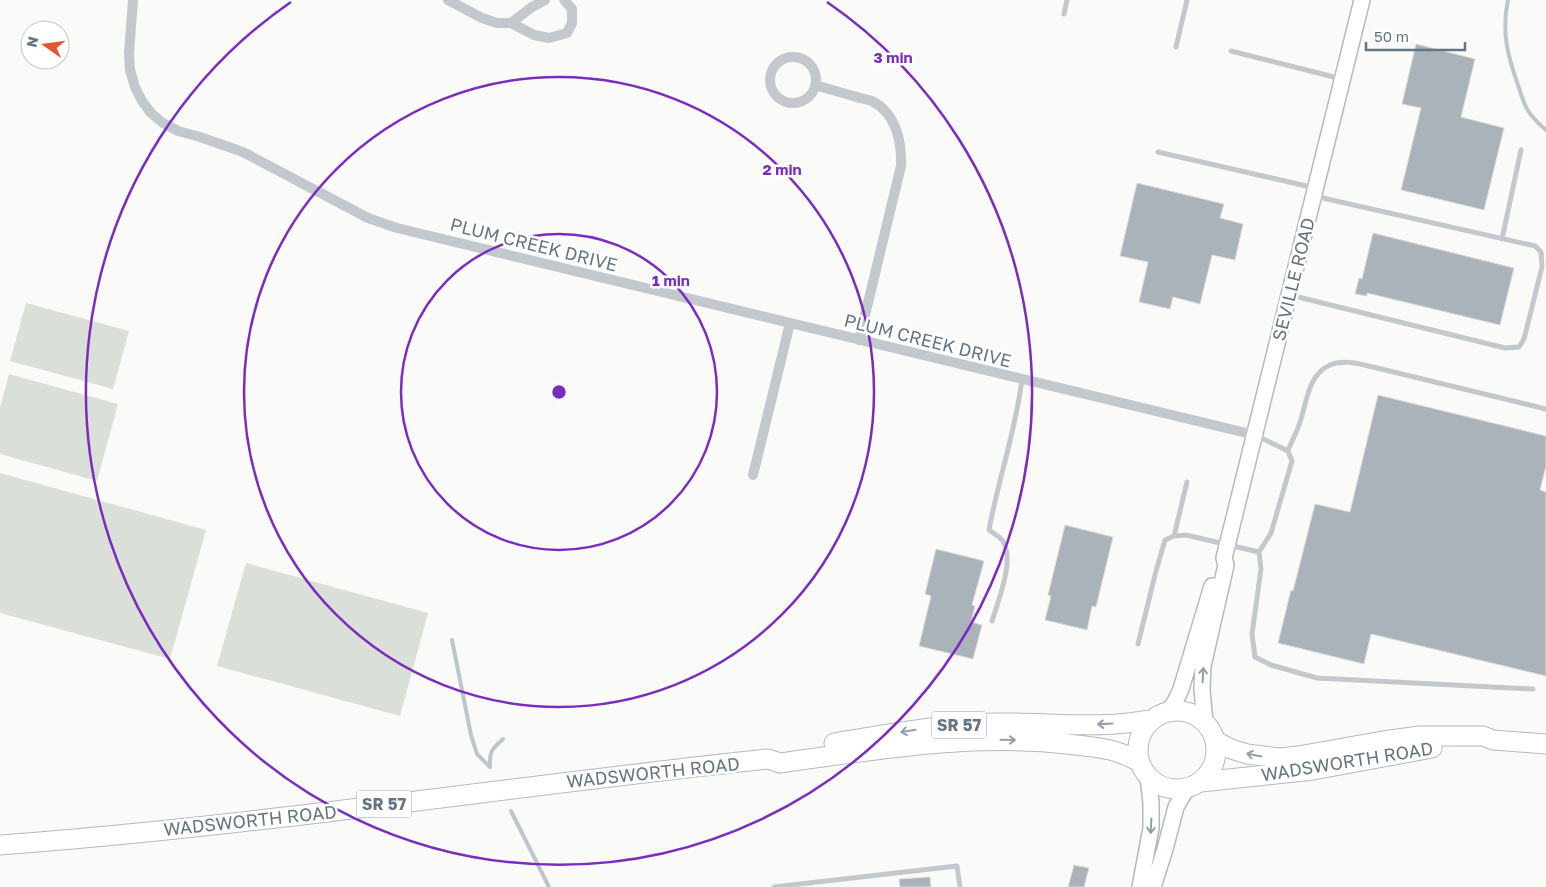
<svg xmlns="http://www.w3.org/2000/svg" width="1546" height="887" viewBox="0 0 1546 887" font-family="'Golos Text',sans-serif">
  <style>
    .green { fill: #dadfd7 }
    .lines { fill: none; stroke-linecap: round; stroke-linejoin: round }
    .stream { stroke: #bbc7cb; stroke-width: 4 }
    .building { fill: #aab3b9; stroke: #dcdcda }
    .secondary-casing { stroke: #b3babf; stroke-width: 18 }
    .highway-casing { stroke: #b4b9bd; stroke-width: 21 }
    .lane { stroke: #c3c8cc; stroke-width: 5 }
    .street { stroke: #c3c8cc; stroke-width: 10 }
    .secondary { stroke: #fff; stroke-width: 15 }
    .highway { stroke: #fff; stroke-width: 19 }
    .oneway { stroke: #939fa8 }
    .ring { fill: none; stroke: #7b2cbf; stroke-width: 2.5 }
    .labels { text-anchor: middle; dominant-baseline: central; stroke-width: 5; stroke-linejoin: round; paint-order: stroke }
    .shield { fill: #fff; stroke: #939fa8; stroke-width: 1 }
    .shield-label { font-size: 16px; font-weight: bold; fill: #657683 }
    .street-label { font-size: 18px; fill: #657683; stroke: #fff }
    .centre { fill: #7b2cbf; stroke: #fff; stroke-width: 2.5 }
    .ring-label { font-size: 15px; text-anchor: middle; font-weight: bold; fill: #7b2cbf; stroke: #fff; stroke-width: 5; stroke-linejoin: round; paint-order: stroke }
  </style>
  <rect width="100%" height="100%" fill="#fafaf8"/>
  <path class="green" d="M26,303L129,331L113,389L10,361Z
    M9,374L118,404L97,481L0,454V408Z
    M0,473L206,530L170,659L0,613Z
    M246,563L428,613L400,716L217,666Z"/>
  <g class="lines">
    <path class="stream" d="M1508,0C1501,33 1508,57 1519,88C1522,97 1525,109 1532,116C1536,121 1541,126 1546,130
      M452,640L471,735L477,754L490,767
      M490,766C489,751 493,748 503,739
      M511,811L549,887"/>
  </g>
  <path class="building" d="M1416,44L1475,59L1461,117L1504,128L1484,210L1401,190L1421,108L1402,104Z
    M1137,183L1224,204L1220,218L1243,224L1235,260L1212,255L1200,304L1173,297L1170,309L1139,302L1148,262L1120,256Z
    M1373,233L1514,268L1500,325L1367,293V296L1355,294L1359,278L1362,279Z
    M1378,395L1546,436V466L1540,490L1546,492V676L1371,634L1364,664L1278,643L1291,590L1293,591L1315,504L1350,512Z
    M1065,525L1113,537L1096,607L1092,606L1087,630L1045,620L1051,596L1048,595Z
    M936,549L984,561L972,605L975,606L971,622L982,625L973,659L919,646L931,596L925,594Z
    M1074,865L1089,868L1084,887H1068Z
    M930,877L931,887H900L899,879Z"/>
  <g class="lines">
    <defs>
      <path id="secondary" d="M1167,712L1175,702L1181,689L1212,586
        M1205,723L1202,690L1203,666L1226,565L1224,558L1362,0
        M1140,887L1151,828V803L1148,777
        M1153,887L1165,849L1176,807L1187,788"/>
      <path id="highway" d="M1138 750a39 39 0 1 1 78 0a39 39 0 1 1-78 0Z
        M1215,741L1231,749L1247,754L1280,758L1298,756L1383,741L1420,736H1483L1493,740L1546,744
        M834,743C888,734 942,724 997,723C1049,722 1102,730 1153,719
        M1201,782L1313,770L1432,748
        M0,845C257,826 512,786 768,759L780,763C875,750 971,733 1067,744C1093,747 1117,748 1139,762"/>
    </defs>
    <use href="#secondary" class="secondary-casing"/>
    <use href="#highway" class="highway-casing"/>
    <path class="lane" d="M1064,14L1067,0
      M1176,47L1187,0
      M1231,51L1342,79
      M1158,152L1315,188
      M1502,239L1521,150
      M1290,295L1505,348L1519,347L1524,339L1542,267L1541,252L1535,246L1314,196
      M1255,435L1288,451L1292,461L1271,533L1259,552L1261,569L1252,634L1255,657L1271,665L1317,678L1533,689
      M1288,451C1291,442 1296,434 1299,425C1307,404 1307,375 1330,365C1343,359 1359,364 1373,367L1546,409
      M1174,536L1187,482
      M992,621C998,601 1016,558 1002,540C999,536 993,533 989,530C998,480 1016,430 1022,379
      M1138,644L1156,571L1165,540L1174,536L1186,535L1259,552
      M774,887L957,866L960,887"/>
    <path class="street" d="M133,0L129,53L130,70L135,87L142,101L151,113L163,123L178,131L200,137L243,152L368,218L397,228L1255,435
      M448,0L482,18L497,23H511L534,35L549,38L567,33L572,23V9L564,0
      M511,23L532,7L545,0
      M770 80a23 23 0 1 1 46 0a23 23 0 1 1-46 0Z
      M815,85C828,89 840,92 853,96C859,98 866,99 872,101C896,113 902,142 901,166L859,340
      M753,475L790,323"/>
    <use href="#secondary" class="secondary"/>
    <use href="#highway" class="highway"/>
  </g>
  <defs><path id="oneway-shaft" d="M-6 0H5M1.5-3L5.5 0L1.5 3" fill="none" stroke-width="1.6" stroke-linecap="round" stroke-linejoin="round" transform="scale(1.25)"/></defs>
  <g class="oneway">
    <use href="#oneway-shaft" transform="translate(1203 675) rotate(-87)"/>
    <use href="#oneway-shaft" transform="translate(1105 724) rotate(177)"/>
    <use href="#oneway-shaft" transform="translate(908 731) rotate(171)"/>
    <use href="#oneway-shaft" transform="translate(1008 740) rotate(1)"/>
    <use href="#oneway-shaft" transform="translate(1254 755) rotate(-169)"/>
    <use href="#oneway-shaft" transform="translate(1151 826) rotate(93)"/>
  </g>
  <g class="ring">
    <circle cx="559" cy="392" r="158"/>
    <circle cx="559" cy="392" r="315"/>
    <path d="M827 2A473 473 0 1 1 291 2"/>
  </g>
  <g class="labels">
    <g class="shield">
      <rect x="931.5" y="711.5" width="55" height="27" rx="4"/>
      <rect x="356.5" y="790.5" width="55" height="27" rx="4"/>
    </g>
    <g class="shield-label">
      <text x="959" y="725">SR 57</text>
      <text x="384" y="804">SR 57</text>
    </g>
    <g class="street-label">
      <text transform="translate(534 244) rotate(14)">PLUM CREEK DRIVE</text>
      <text transform="translate(1293 279) rotate(-76)">SEVILLE ROAD</text>
      <text transform="translate(928 340) rotate(14)">PLUM CREEK DRIVE</text>
      <text transform="translate(1347 761) rotate(-9)">WADSWORTH ROAD</text>
      <text transform="translate(653 772) rotate(-6)">WADSWORTH ROAD</text>
      <text transform="translate(250 820) rotate(-6)">WADSWORTH ROAD</text>
    </g>
  </g>
  <circle cx="559" cy="392" r="8" class="centre"/>
  <g class="ring-label">
    <text x="893" y="63">3 min</text>
    <text x="782" y="175">2 min</text>
    <text x="671" y="286">1 min</text>
  </g>
  <g transform="translate(45 45) rotate(284)"><circle r="24" fill="#ffffff" stroke="#c1c8cd"/>
  <path d="M0-4L9 19L0 12L-9 19Z" fill="#e4572e"/>
  <text y="-8" font-size="14" font-weight="bold" text-anchor="middle" fill="#657683">N</text>
  </g>
  <path d="M1366 42v8h99v-8" fill="none" stroke="#657683" stroke-width="2.5"/>
  <text x="1374" y="42" font-size="15" fill="#657683" stroke="#ffffff" stroke-width="4" paint-order="stroke">50 m</text>
</svg>
